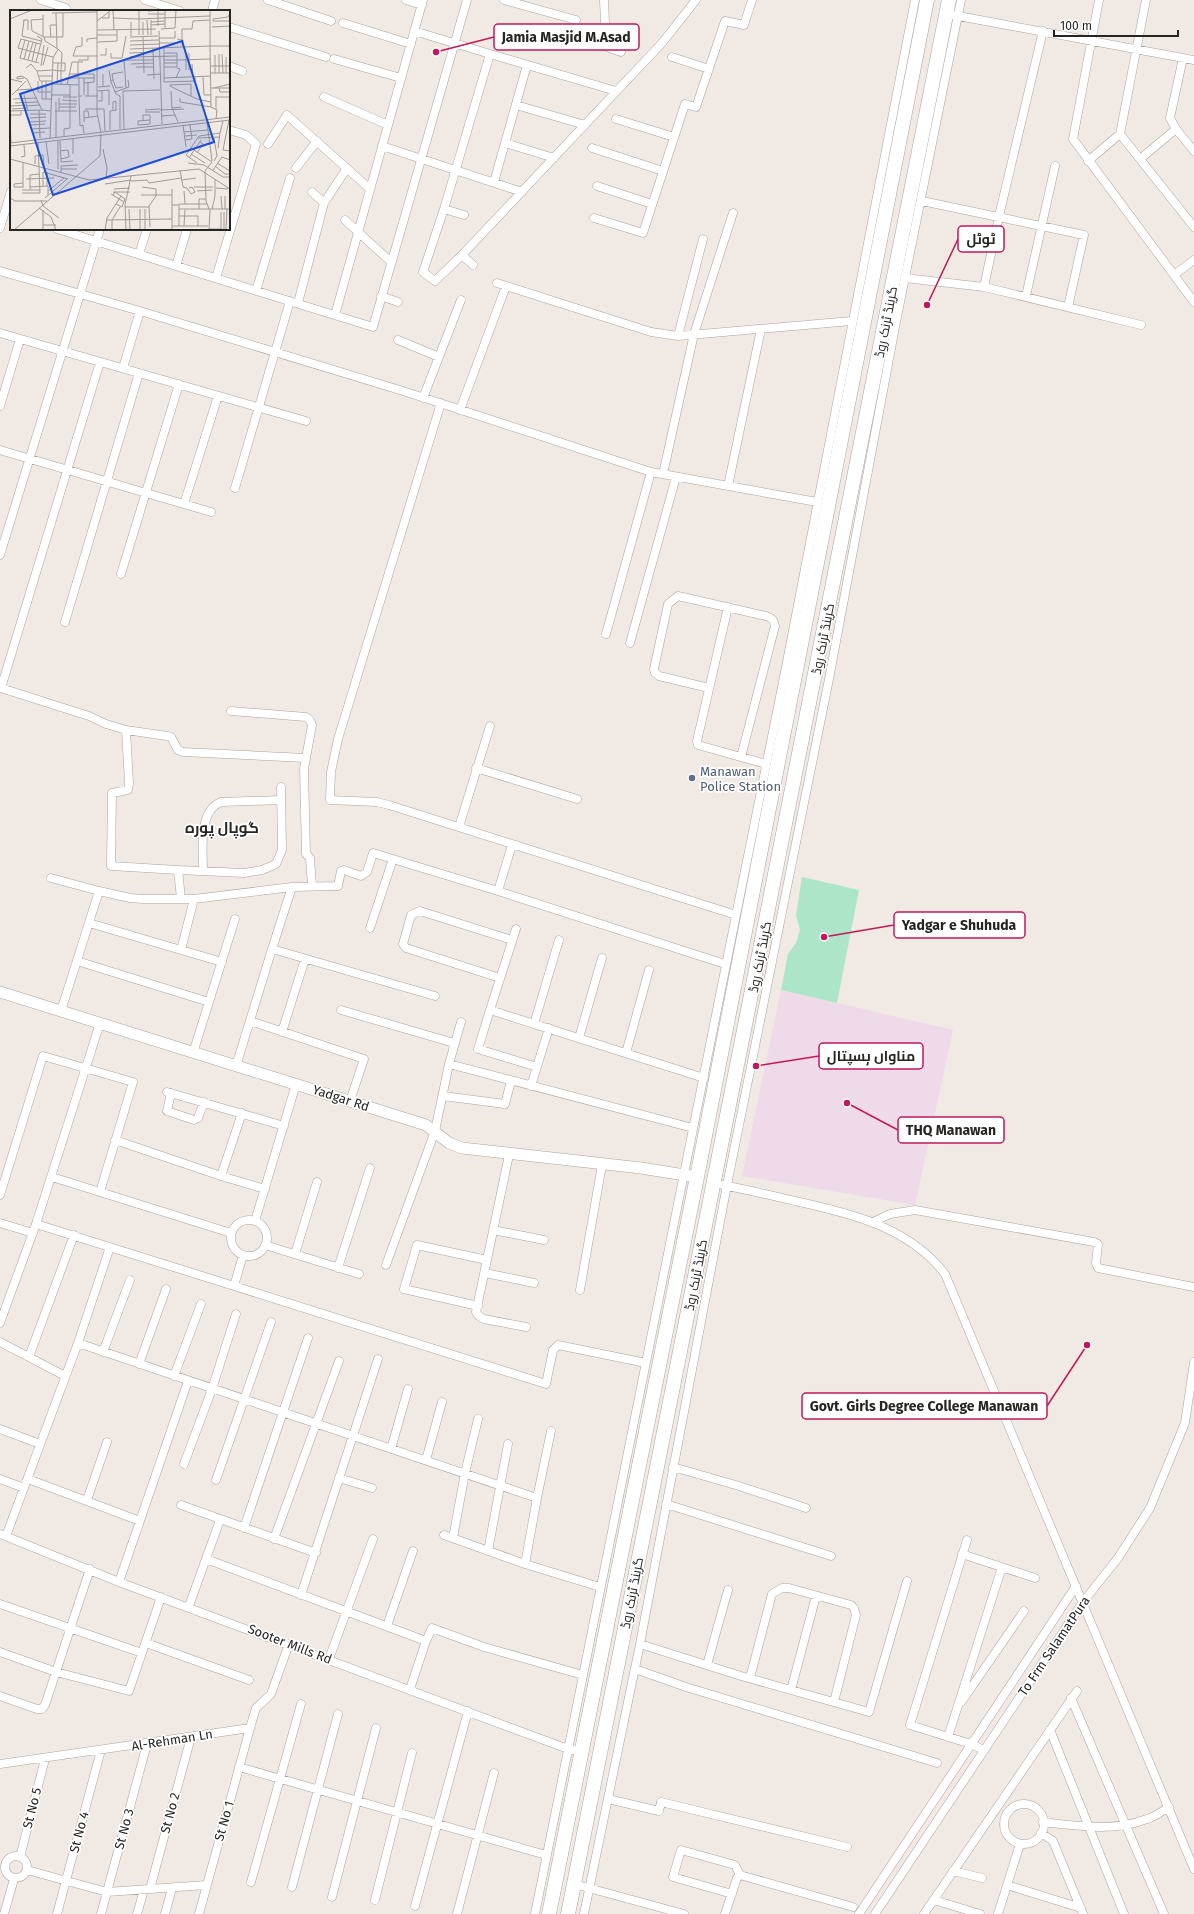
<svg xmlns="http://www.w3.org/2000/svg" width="1194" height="1914" viewBox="0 0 1194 1914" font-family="'Fira Sans',Cairo,sans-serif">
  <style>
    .medical { fill: #efdae9 }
    .green { fill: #ade5c8 }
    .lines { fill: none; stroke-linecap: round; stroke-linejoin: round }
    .street-casing { stroke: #aba49e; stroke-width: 9 }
    .secondary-casing { stroke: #aba49e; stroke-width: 12 }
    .highway-casing { stroke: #aba49e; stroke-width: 15 }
    .street { stroke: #fff; stroke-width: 8 }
    .secondary { stroke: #fff; stroke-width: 11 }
    .highway { stroke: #fff; stroke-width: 14 }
    .service-dot { fill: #5c6f8a; stroke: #fff; stroke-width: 1.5 }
    .labels { text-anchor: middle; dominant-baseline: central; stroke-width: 3.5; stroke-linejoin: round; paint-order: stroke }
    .street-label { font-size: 13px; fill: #272522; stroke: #fff }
    .service-label { font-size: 13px; fill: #4e5e75; stroke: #fff; text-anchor: start }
    .quarter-label { font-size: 15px; font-weight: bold; fill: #272522; stroke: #fff }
    .inset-road { fill: none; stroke: #a09b96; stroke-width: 1 }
    .view { fill: #1d4ed8; fill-opacity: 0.15; stroke: #1d4ed8; stroke-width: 2 }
    .inset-edge { fill: none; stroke: #272522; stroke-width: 2 }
    .leader { fill: none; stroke: #c2185b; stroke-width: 1.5 }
    .callout-dot { fill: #c2185b; stroke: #fff; stroke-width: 1.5 }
    .callout { fill: #fff; stroke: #c2185b; stroke-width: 1.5 }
    .callout-label { font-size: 14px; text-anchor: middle; font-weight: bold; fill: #272522 }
  </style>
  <rect width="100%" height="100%" fill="#f1e9e3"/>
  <path class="medical" d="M781,990L953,1030L915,1205L742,1176Z"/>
  <path class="green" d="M802,877L859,890L837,1003L781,990L788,954L796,943L800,930L796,915Z"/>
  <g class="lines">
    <defs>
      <path id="street" d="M41,0L66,8
        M145,0L180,11
        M268,0L331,21
        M406,0L422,5
        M504,0L576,20
        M604,0L606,45
        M1099,0L1073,139L1194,302
        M212,11L215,0
        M953,15L1194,60
        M343,23L411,44
        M229,27L326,57
        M414,31L490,54
        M575,36L621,52
        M672,57L709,69
        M334,59L401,78
        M229,66L242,71
        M616,91L490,54L444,209L423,272L435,281L462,255L662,43L696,0
        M324,97L388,125
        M516,105L585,125
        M616,119L674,137
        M1176,129L1170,118L1183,58
        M1120,134L1194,227
        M505,143L554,158
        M268,144L287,115L370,189
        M382,146L522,192
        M592,148L663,171
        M1140,159L1176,129L1194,151
        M1088,161L1120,134L1146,0
        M296,168L317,141
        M494,182L527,65
        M597,186L652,204
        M922,201L1084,235L1068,307
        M324,203L347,168
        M444,209L464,215
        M594,218L643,233L685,104L696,107L725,21L744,25L752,0
        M345,220L391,262
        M0,228L11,191
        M57,229L373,327L467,0
        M703,239L678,336L852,321
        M139,254L147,229
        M462,255L473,265
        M176,266L187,229
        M0,271L140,311L403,391L651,472L817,502
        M1174,275L1194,260
        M216,278L256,144L246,135L229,130
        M905,278L984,287L1141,325
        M497,283L651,332L678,336
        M984,287L999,216L1043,31
        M256,291L290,178
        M381,296L398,302
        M1026,296L1055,166
        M298,303L324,203L312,192
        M335,315L423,0
        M0,333L306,421
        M398,340L439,357
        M100,362L1,688L89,716L106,724L126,730L167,736L171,737L178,750L183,752L305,758
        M123,368L140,311
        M423,398L461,300
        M441,403L338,739L331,772L330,800L377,802L389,805L736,915
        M0,406L20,339
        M460,410L506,286
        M0,450L211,512
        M663,474L694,334L733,213
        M728,486L761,329
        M235,488L290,301
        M184,504L218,396
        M0,555L100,229
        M121,574L179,384
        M728,607L697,741L698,745L766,764
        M65,622L139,373
        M606,634L651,472
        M630,643L676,477
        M709,688L659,676L655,673L654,669L668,604L678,596L766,616C772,618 774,620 775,626L741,757
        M231,711L306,717L310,720L312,725L304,769L306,854L310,858L312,886
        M126,730L129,783L128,790L112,793L111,866L178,870L181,898
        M476,768L577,799
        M459,827L490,726
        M178,870L244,873L262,870L276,864L282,850L281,787
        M203,870C203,850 198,811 221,802L281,800
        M51,878L99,891L130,898L142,899H194L292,887L338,886L341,871L344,870L361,876L367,872L373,853L498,891L725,964
        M498,891L512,845
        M89,923L222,962
        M370,928L393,859
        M516,929L490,1010L704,1078
        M272,949L292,887
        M181,950L194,899
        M77,961L209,1002
        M500,978L406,948L403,944L411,915L420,911L512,940
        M341,1010L454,1043
        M490,1010L478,1049L537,1067
        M61,1011L99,891
        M250,1021L364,1059L350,1101
        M534,1024L559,940
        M282,1032L305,959
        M579,1038L602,958
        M193,1053L235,919
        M626,1053L649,970
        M449,1064L461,1022
        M236,1066L272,949L435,996
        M531,1086L549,1028
        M167,1092L284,1126
        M171,1093L167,1111L194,1120L198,1118L204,1102
        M443,1096L505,1104L511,1081
        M115,1140L221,1176L265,1189
        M509,1155L476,1312L479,1316L484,1319L526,1327
        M221,1176L242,1113
        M52,1177L231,1233
        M723,1185C747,1190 771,1195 795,1201C850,1213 909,1227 945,1274L1194,1869
        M0,1195L43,1056L133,1082L100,1192
        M231 1238a18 18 0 1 1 36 0a18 18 0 1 1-36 0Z
        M255,1221L296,1084
        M873,1222L890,1214L915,1210L1094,1242L1098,1244L1096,1263L1098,1268L1194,1287
        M0,1223L33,1233
        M36,1224L100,1023
        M493,1230L544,1240
        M265,1245L359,1274
        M295,1254L317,1182
        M243,1255L234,1286L546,1384L553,1350L558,1345L646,1363
        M386,1265L435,1131L449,1064L693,1128
        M338,1268L370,1168
        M485,1273L534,1283
        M580,1290L602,1165
        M478,1306L404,1289L417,1245L487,1260
        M0,1323L36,1224L234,1286
        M0,1342L65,1376
        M78,1343L537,1498L525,1564L600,1587
        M103,1352L130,1280
        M29,1357L74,1235
        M139,1364L166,1289
        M174,1376L201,1304
        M0,1429L40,1444
        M391,1449L408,1389
        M426,1460L442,1402
        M184,1464L212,1389L236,1314
        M673,1467L739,1486L806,1508
        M339,1478L372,1488
        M0,1479L24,1488
        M28,1479L140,1521
        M216,1480L271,1322
        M537,1498L551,1431
        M87,1500L107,1442
        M666,1504L831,1556
        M181,1505L316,1553
        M244,1528L308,1338
        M0,1534L119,1582L568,1749L581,1751
        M444,1535L525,1564
        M6,1536L78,1343L110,1247
        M453,1538L465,1473L478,1419
        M274,1539L339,1361
        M967,1540L910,1725L971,1744L984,1750
        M488,1551L508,1444
        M962,1554L1035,1578
        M206,1559L426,1641L432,1628L484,1647L583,1675
        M119,1582L188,1381
        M301,1595L378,1359
        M0,1604L142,1653
        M189,1606L220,1520
        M387,1626L413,1551
        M146,1643L249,1680
        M640,1644L741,1676L869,1712L907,1581
        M0,1652L56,1672L129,1691L161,1597
        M329,1659L373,1539
        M707,1665L728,1590
        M635,1669L686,1687L937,1763
        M750,1678L772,1594L782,1588H789L851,1605L854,1608L856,1615L834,1702
        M410,1689L426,1641
        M791,1690L816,1596
        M0,1696L37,1709H42L45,1705L90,1569
        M1071,1698L1164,1914
        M962,1701L1024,1611
        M1050,1730L1124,1914
        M948,1737L1002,1567
        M0,1764L250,1728L256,1708L271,1694L289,1644
        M239,1767L546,1855
        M608,1799L659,1811L661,1802L847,1847
        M1004 1824a20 20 0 1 1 40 0a20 20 0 1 1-40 0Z
        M1043,1822C1078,1826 1114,1832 1147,1819C1155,1817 1162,1811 1169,1807
        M1041,1833L1053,1841L1083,1914
        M5 1867a11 11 0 1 1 22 0a11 11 0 1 1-22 0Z
        M20,1857L45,1759
        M27,1870L107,1892L206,1885
        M953,1871L982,1878
        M251,1882L301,1704
        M574,1884L684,1914
        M1007,1885L1081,1908
        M292,1887L338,1714
        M150,1889L191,1737
        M732,1894L673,1877L681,1850L735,1865L740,1875
        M332,1897L376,1728
        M375,1900L412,1753
        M934,1900L980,1914
        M415,1906L468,1711
        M4,1914L14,1879
        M57,1914L101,1750
        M101,1914L147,1744
        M137,1914L144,1890
        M165,1914L172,1888
        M199,1914L250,1728
        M457,1914L494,1773
        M535,1914L785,672L915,0
        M584,1914L640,1644L727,1185L829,679L895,327L961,0
        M725,1914L737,1878L740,1875L853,1907
        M859,1914L1076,1586
        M875,1914L1083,1602L1118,1558L1150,1508L1185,1423L1194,1362
        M924,1914L1077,1691
        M998,1914L1020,1844"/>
      <path id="secondary" d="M0,992L426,1125L449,1143L462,1148L641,1168L697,1177"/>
      <path id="highway" d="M549,1914L697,1177L927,0
        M568,1914L949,0"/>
    </defs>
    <use href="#street" class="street-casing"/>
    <use href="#secondary" class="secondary-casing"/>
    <use href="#highway" class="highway-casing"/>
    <use href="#street" class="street"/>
    <use href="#secondary" class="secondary"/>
    <use href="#highway" class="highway"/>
  </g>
  <circle class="service-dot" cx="692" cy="778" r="4"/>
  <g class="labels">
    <g class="street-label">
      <text transform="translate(886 322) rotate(-79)">گرینڈ ٹرنک روڈ</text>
      <text transform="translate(823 639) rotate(-79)">گرینڈ ٹرنک روڈ</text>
      <text transform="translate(760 957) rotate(-79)">گرینڈ ٹرنک روڈ</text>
      <text transform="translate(341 1098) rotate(18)">Yadgar Rd</text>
      <text transform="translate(696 1275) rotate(-79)">گرینڈ ٹرنک روڈ</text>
      <text transform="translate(632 1593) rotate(-79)">گرینڈ ٹرنک روڈ</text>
      <text transform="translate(290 1644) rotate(21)">Sooter Mills Rd</text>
      <text transform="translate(1054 1646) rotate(-56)">To Frm SalamatPura</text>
      <text transform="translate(172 1740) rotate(-9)">Al-Rehman Ln</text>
      <text transform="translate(32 1808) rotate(-76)">St No 5</text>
      <text transform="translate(170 1813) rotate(-75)">St No 2</text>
      <text transform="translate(224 1821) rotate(-74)">St No 1</text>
      <text transform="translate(124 1829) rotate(-75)">St No 3</text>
      <text transform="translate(79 1832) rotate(-75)">St No 4</text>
    </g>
    <g class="service-label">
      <text x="700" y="771">Manawan<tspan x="700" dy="15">Police Station</tspan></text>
    </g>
    <g class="quarter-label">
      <text x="222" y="828">گوپال پورہ</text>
    </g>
  </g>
  <g transform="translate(10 10)">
    <rect width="220" height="220" fill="#f1e9e3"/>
    <path class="inset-road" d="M87,0V102L91,123M103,0L104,20M148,0V16M155,0V18M138,1L151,0M42,3L87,2M46,3L47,38M220,3L218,7L203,9V11H220M138,4H155M33,5V27M92,8H99V2M103,8L129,9V0M0,9L22,0M13,10H18V20M14,10L12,26L31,31M21,10L22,21L34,27L35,31L48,39M21,10L33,9M137,10L138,25M141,10V25M87,11L100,1M121,12V26M133,12V25M141,12L155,11M141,15L155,14M202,17L220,16M165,18L166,0M151,19L165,18M87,20L146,19M149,21L152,114M87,25H107M129,25V9L200,6M34,27H53V3M41,27L40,15H46M72,27V36L66,37L63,46H88M120,27L148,26M133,27L134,63M149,28H165V21M167,29L173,30V37M172,29V19H182L183,11L200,10M15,30L10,48L29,53M19,31L11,29L8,38L43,47M120,31L149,30M77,32V29L87,28M88,32L107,31V20M149,33H164M120,35L149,34M143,38L144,69M154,38V72L185,71V67M120,39L200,36V0M101,43V48H112L116,26M119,43L144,42M154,43H167V57H154M176,43V60M179,43V60M209,44V63M212,44L213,63M90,45H96V38M205,45V63M120,47L167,46M14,49L19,31L30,34M220,49V63M18,50L23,32M68,50H78V46M154,50H167M167,50L201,49M22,51L26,33M26,52L32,29L27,26M68,52V68M43,53H55V61H51M154,53H167M121,54L144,53M182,54L183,67M33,55L38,37M31,56L34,35M201,56H220M126,57H144M16,58L21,54L27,61L30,71H42M43,60L51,61L52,43L48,39M99,60L101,72L106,84L110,86V119M27,61L43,60M201,63H220M216,63V47M59,64H84V72L74,73M93,64V77M137,65L150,64M29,66H42M193,67L194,85H201M14,68L7,69V67L12,66L17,69L32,100L41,101M58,68H69V86M69,68H85M74,68V85M154,68L201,66M166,68L170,59L167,58M0,69L12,72M103,70L106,78L113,77M28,71V82H41M32,71V89H41M101,71L103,70L102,64L113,62M78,72V86M42,74L69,75M47,74L48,53M51,74V61M57,75L62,52H73M88,77L100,76M116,78L114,50H144M201,78H220M204,78L220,74M209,78L210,82H220M7,80L22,79M88,81L99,80V95M161,81L162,98M105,82L119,77L118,70M2,85L16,71M14,85L18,101M41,85H60M72,86H69L70,116L73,115L74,123M75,86H88M181,86V74L160,75V76L170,81L187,89L201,92M53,87H67M206,87H220M170,88V92L201,97M3,89L27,88M36,89V71M52,90L67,91M88,91H92V81M46,92V127M5,93L28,92M49,94H67M1,96L16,95M16,96L30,95M49,97H66M2,99L17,98M75,99H94L95,121M206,99V86M29,100L30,128M103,100V92L106,91V100M135,100L150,99M150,100L174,99M0,101L32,100M45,101H67M49,101V88M135,102H150M20,104H36M0,105H11V101M151,106L165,105M20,108L36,107M74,108V101H78L79,107M206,109L207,100L201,97L200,36H220M219,110L213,140L220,141M20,112L36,111M74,112V108L88,106M168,112L162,98L171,97M197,112L202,151M0,114L1,132M21,115L35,114M128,115L140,114V105H133V110M128,115V111L140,110M173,115L176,137M22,119L40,118M114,119L113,81L150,80M100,120V101L107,100M174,122L198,120M22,123L35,122M54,126V119L60,118V75M175,126L187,125M40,128L43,48L48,39M188,128L210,127M63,129V144M175,130L182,129L180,115M48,131V159M50,131L51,152L63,151M36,132L39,154M0,133L220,107M0,136L220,110M181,138L202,152M208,138L210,123M93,139L97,158L96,169M50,141L58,140L59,147L51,149M187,143L193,134L190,132M181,144L195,153M11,147L15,146L14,135M179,148L191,130M0,149L79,170L189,159L220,179M204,151L207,146L204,128M13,152V178M178,153L194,155L213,167H220M187,153L176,145L189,126L210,123L213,111M207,153L220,161M25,154V146L33,145L34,156M205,156L215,164H220M51,159H67M170,160L173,177L177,178L181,184L185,182L182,177L179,178M203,160L212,147L220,150M37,162V176M51,163V156L68,155M16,169L44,168M172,170L186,168M121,171L137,170L139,173L171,168M13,173L4,174V177H13M95,174L121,170M33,176V162L58,169M20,177L38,176V185M132,177L146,179V186L139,196L140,217M184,177H203M206,178L218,179M104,179L120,178M12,180H30M20,180V165L29,164M38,181L54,168M174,181L175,194M187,181L202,180M103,182H120M12,183H30L28,133M101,184L114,192M103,185L105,182L115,189L112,197L106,194M131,185H162M211,186L212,199M0,188L5,191H37M35,188L57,169M31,190L33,196L49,208M169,194H197M162,195H169V216M115,197H139M29,198L41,207L46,220M119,199L120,220M130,199V220M135,199V220M169,199H220M189,199V189H196M199,199L196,191L195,161L202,152M202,199L205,186V169M215,199V186M33,200V220M211,202V219M214,202V219M169,206H188V216M96,210L162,209M33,215H46M162,216H198M174,216L175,200M199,219H212M216,219L217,199M4,220L90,146L91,124M95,220L97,208L111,186M102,220V210L110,197M116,220L115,195L121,166M162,220V179M199,220L200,199"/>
    <path class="view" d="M172,31L204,132L43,185L10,84Z"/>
    <rect width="220" height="220" class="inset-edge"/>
  </g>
  <path class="leader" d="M436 52L494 37M927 305L958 239M824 937L894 925M756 1066L819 1056M847 1103L898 1130M1087 1345L1047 1406"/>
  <g class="callout-dot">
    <circle cx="436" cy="52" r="4"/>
    <circle cx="927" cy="305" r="4"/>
    <circle cx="824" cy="937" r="4"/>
    <circle cx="756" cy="1066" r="4"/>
    <circle cx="847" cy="1103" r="4"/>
    <circle cx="1087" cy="1345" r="4"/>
  </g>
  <g class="callout">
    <rect x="494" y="24" width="145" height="26" rx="4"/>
    <rect x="958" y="226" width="46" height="26" rx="4"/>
    <rect x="894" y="912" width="131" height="26" rx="4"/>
    <rect x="819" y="1043" width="104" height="26" rx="4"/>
    <rect x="898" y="1117" width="106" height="26" rx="4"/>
    <rect x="802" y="1393" width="245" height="26" rx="4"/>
  </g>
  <g class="callout-label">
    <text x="566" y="42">Jamia Masjid M.Asad</text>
    <text x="981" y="244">ٹوٹل</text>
    <text x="959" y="930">Yadgar e Shuhuda</text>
    <text x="871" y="1061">مناواں ہسپتال</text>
    <text x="951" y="1135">THQ Manawan</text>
    <text x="924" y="1411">Govt. Girls Degree College Manawan</text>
  </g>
  <path d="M1054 30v6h124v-6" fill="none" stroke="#272522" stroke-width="2"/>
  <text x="1060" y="30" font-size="12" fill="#272522" stroke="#ffffff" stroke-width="3" paint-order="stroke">100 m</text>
</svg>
